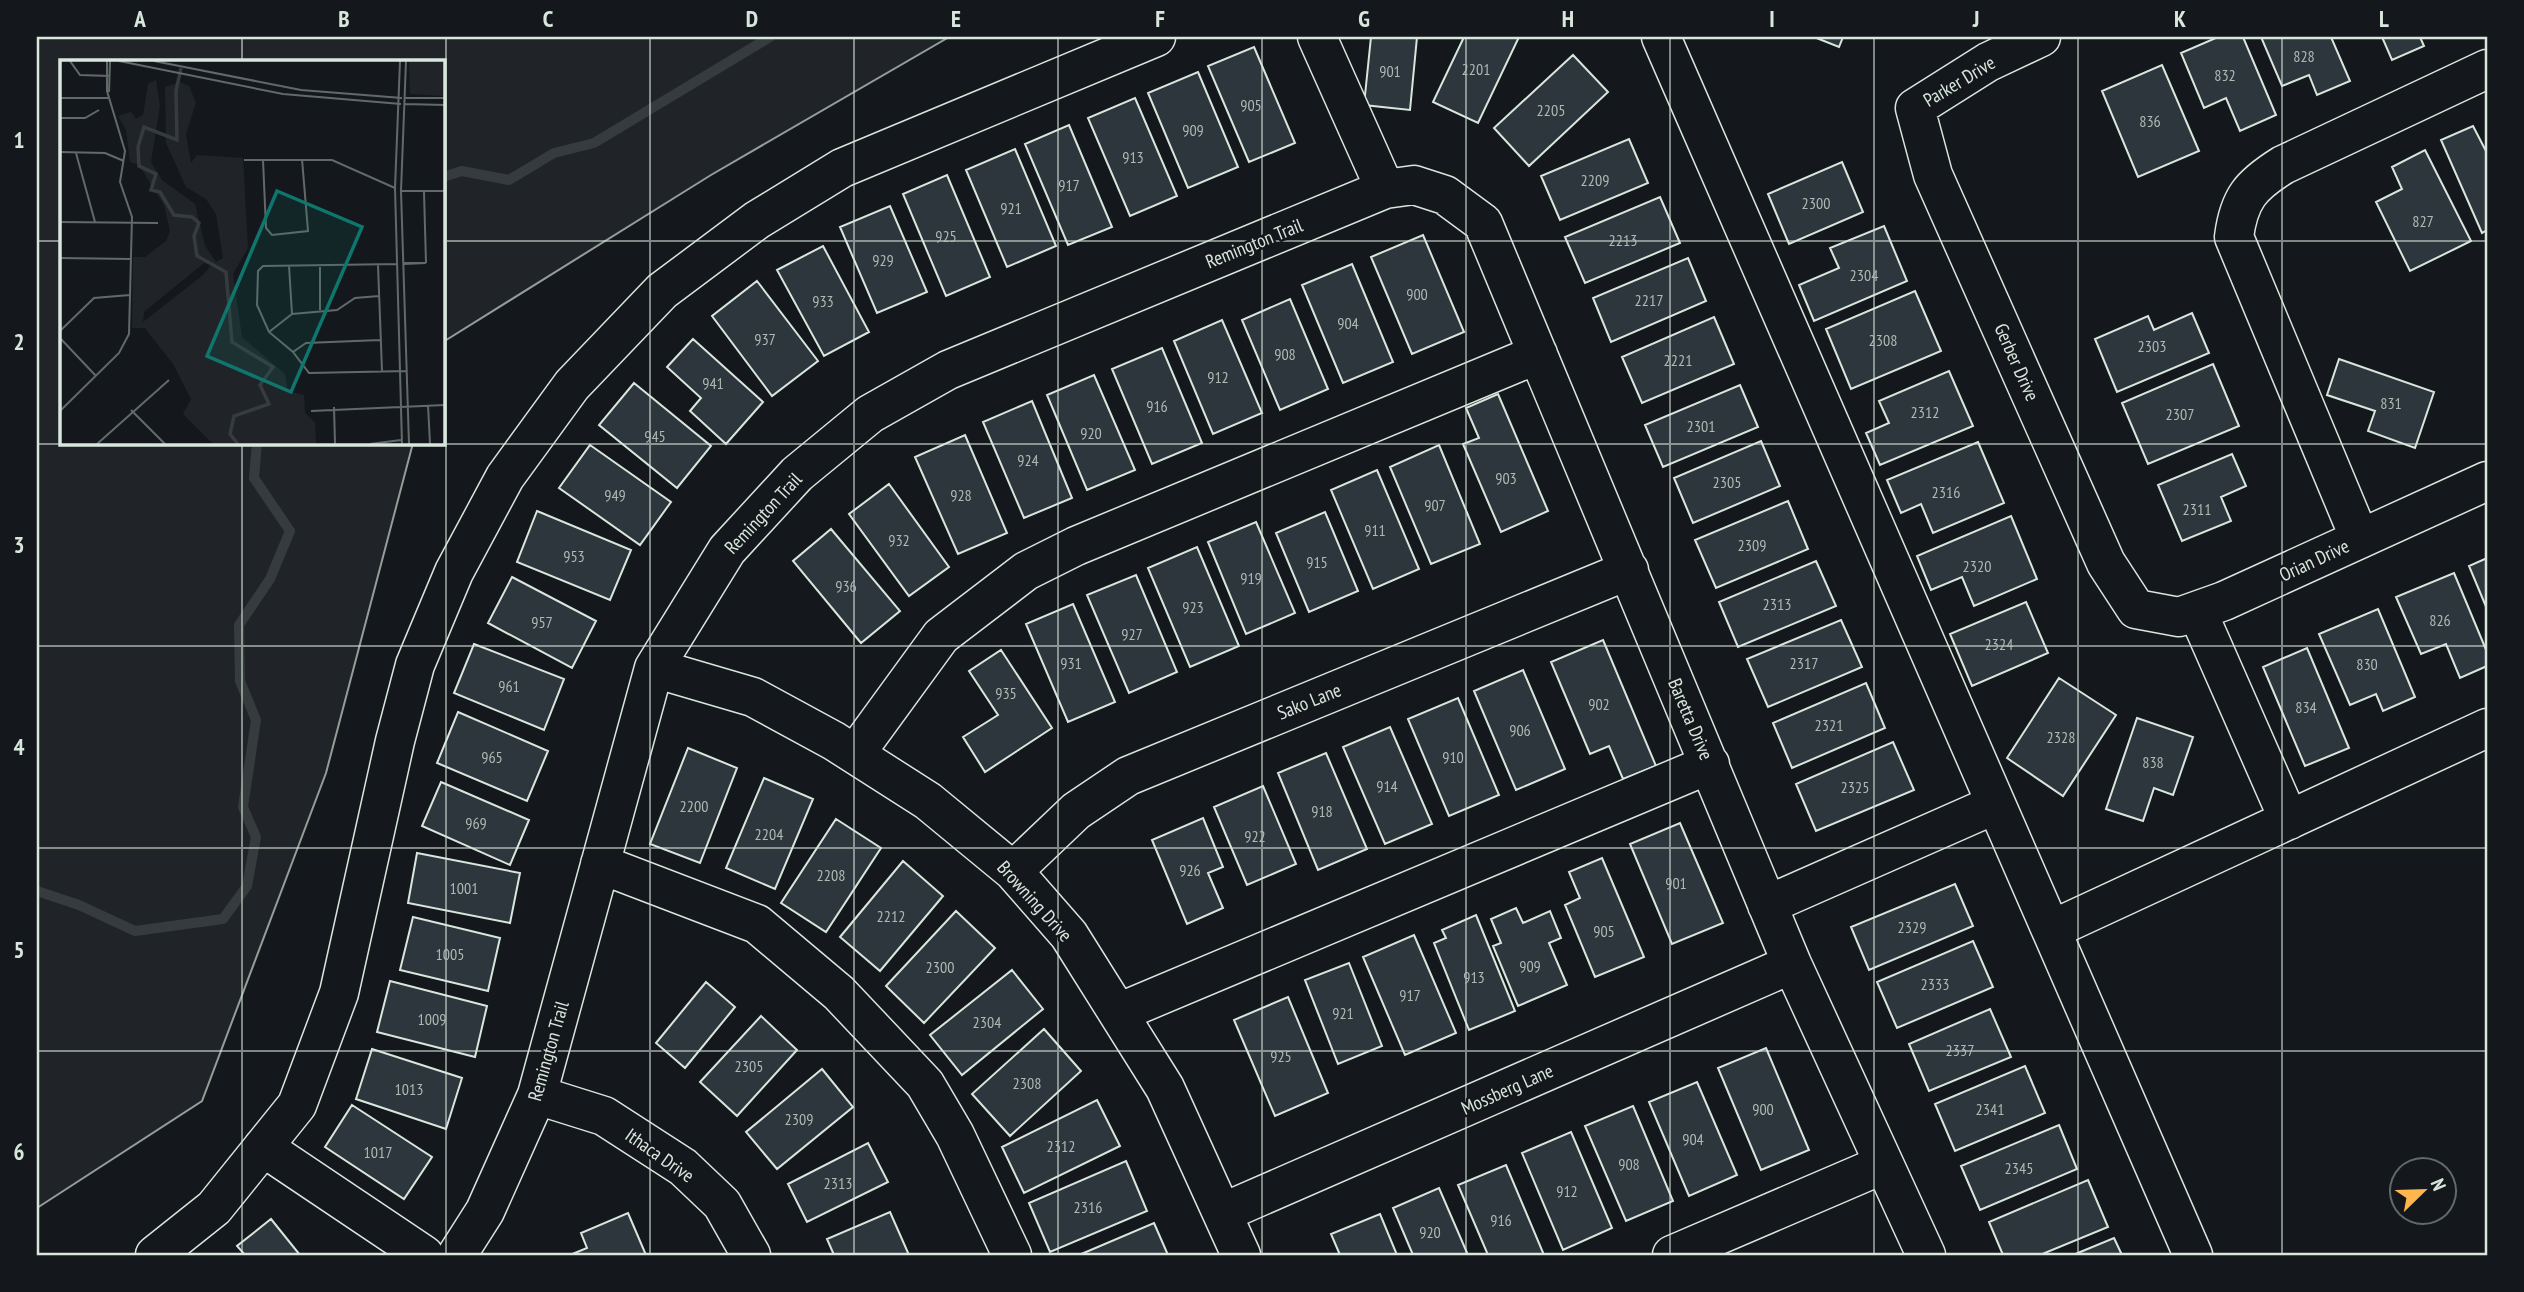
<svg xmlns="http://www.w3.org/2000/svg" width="2524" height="1292" viewBox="0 0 2524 1292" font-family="'PT Sans Narrow',sans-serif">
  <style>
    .green { fill: #202428; stroke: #939e99; stroke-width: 2 }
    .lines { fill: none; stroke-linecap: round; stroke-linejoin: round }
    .stream { stroke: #363b3e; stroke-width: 10 }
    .building { fill: #2c363c; stroke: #d8e6dc; stroke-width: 2 }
    .minor-casing { stroke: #d8e6dc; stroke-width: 41 }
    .minor { stroke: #14181c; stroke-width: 38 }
    .grid { fill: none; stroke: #d8e6dc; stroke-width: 2; stroke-opacity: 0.55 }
    .labels { text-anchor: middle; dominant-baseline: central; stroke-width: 5; stroke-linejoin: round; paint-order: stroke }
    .number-label { font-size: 16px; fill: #adbab4 }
    .street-label { font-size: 19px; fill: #d8e6dc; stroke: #14181c }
    .inset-river { fill: none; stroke: #363b3e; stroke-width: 3.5 }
    .inset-road { fill: none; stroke: #626a69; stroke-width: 2 }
    .view { fill: #0f766e; fill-opacity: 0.15; stroke: #0f766e; stroke-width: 3.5 }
    .inset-edge { fill: none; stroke: #d8e6dc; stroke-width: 3.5 }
    .neatline { fill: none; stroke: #d8e6dc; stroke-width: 2.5 }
    .grid-label { font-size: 23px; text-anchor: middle; font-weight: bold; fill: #d8e6dc }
  </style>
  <rect width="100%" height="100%" fill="#14181c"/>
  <path class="green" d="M37,37H949L711,175L443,342V61H61V443H413L326,773L202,1101L37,1208Z"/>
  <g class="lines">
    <path class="stream" d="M443,177L462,171L509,180L554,153L594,143L770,37
      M37,891L79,905L135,931L223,919L247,886L256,837L243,807L256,720L240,681L239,625L270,579L290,531L254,478L257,443"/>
  </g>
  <path class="building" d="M1371,37H1417L1410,110L1364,105Z
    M1464,37H1519L1478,123L1433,102Z
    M1814,37H1843L1839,47Z
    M2218,37H2243L2276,115L2240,131L2226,98L2204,108L2181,53Z
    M2261,37H2331L2350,81L2317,95L2309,75L2282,86Z
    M2382,37H2420L2424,46L2392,60Z
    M1254,47L1295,143L1249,162L1208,66Z
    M1573,55L1608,92L1529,166L1494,128Z
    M2162,65L2199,151L2138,177L2102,91Z
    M1198,72L1238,167L1188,188L1148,93Z
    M1135,98L1177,196L1130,216L1088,118Z
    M1069,125L1112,227L1068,245L1025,144Z
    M2473,126L2487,153V230L2482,233L2441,140Z
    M1629,139L1648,183L1560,220L1541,176Z
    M1015,149L1056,246L1007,267L966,170Z
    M2425,150L2471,241L2410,271L2376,202L2402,189L2392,167Z
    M1842,162L1863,212L1789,244L1768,194Z
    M947,175L990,277L946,296L903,194Z
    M1660,197L1680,243L1585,283L1565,237Z
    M890,206L927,292L877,313L840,227Z
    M1884,226L1907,281L1814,321L1799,285L1839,268L1830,248Z
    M1423,235L1464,332L1412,354L1371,257Z
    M823,246L869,332L824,356L777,270Z
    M1688,258L1706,301L1611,342L1593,298Z
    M1352,264L1393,362L1343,383L1302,285Z
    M757,281L818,361L772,396L712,316Z
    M1915,291L1941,351L1851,389L1826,329Z
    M1290,299L1328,389L1280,410L1242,320Z
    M2192,313L2209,353L2117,392L2095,339L2148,316L2154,330Z
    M1714,317L1734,364L1642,403L1622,357Z
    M1222,320L1262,413L1213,434L1174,341Z
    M693,339L763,402L726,444L690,411L701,398L667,367Z
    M1162,348L1202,443L1152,464L1112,369Z
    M2339,359L2434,392L2415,448L2368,431L2375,411L2327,395Z
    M2213,364L2239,426L2148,464L2122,403Z
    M1949,371L1973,426L1880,465L1866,433L1889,423L1879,401Z
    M1094,375L1135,470L1087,490L1047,395Z
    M634,383L711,446L677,488L599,425Z
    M1740,385L1758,427L1663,467L1645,425Z
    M1498,394L1548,511L1501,532L1463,444L1479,438L1466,408Z
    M1032,401L1072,498L1024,518L983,422Z
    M965,435L1007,533L958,554L915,457Z
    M1761,441L1780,486L1693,523L1674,478Z
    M1978,442L2004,503L1933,533L1921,504L1901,513L1887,480Z
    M590,445L671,502L640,545L559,488Z
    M1439,445L1480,544L1431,564L1390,467Z
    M2232,454L2246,486L2221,497L2231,521L2182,541L2158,485Z
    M1377,470L1419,569L1373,589L1331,490Z
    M889,484L949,567L909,596L849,514Z
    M1788,501L1808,549L1716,588L1695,540Z
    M537,511L631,550L610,600L517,562Z
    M1325,512L1358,591L1309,612L1276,533Z
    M2011,516L2037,579L1974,606L1962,577L1931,590L1917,556Z
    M1256,522L1295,613L1246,634L1208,542Z
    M831,529L900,611L861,643L793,561Z
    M1197,547L1239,646L1190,667L1148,568Z
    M2487,558V609L2469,566Z
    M1816,561L1836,606L1738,647L1719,602Z
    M2454,573L2487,652V666L2460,678L2446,644L2421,654L2396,597Z
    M1136,575L1177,672L1129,693L1087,595Z
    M512,577L596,621L572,668L488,623Z
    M2026,602L2048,653L1972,686L1950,634Z
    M1073,604L1115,702L1068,722L1026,624Z
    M2378,609L2415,697L2383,711L2376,694L2350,705L2319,634Z
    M1841,620L1862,667L1768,707L1747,659Z
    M1603,640L1656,766L1623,779L1609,746L1590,754L1551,662Z
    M474,644L564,679L544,730L454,693Z
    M2307,648L2349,748L2305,766L2263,667Z
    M1001,650L1052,728L985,772L963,737L998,715L969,671Z
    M1523,670L1565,769L1516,790L1474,691Z
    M2059,678L2116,715L2063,796L2007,758Z
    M1866,683L1885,728L1792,768L1773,723Z
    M1458,698L1499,795L1449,816L1408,719Z
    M458,712L548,751L527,801L437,763Z
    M2137,718L2193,737L2173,795L2154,788L2143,821L2106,809Z
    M1390,727L1432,824L1385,844L1343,747Z
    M1893,742L1914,790L1816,831L1796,784Z
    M688,748L737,768L700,863L650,844Z
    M1326,753L1367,849L1318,870L1278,773Z
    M764,778L813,799L775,889L726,868Z
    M441,782L529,820L510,865L422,826Z
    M1263,786L1296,864L1247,885L1214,807Z
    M1203,818L1223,867L1208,873L1223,908L1187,924L1152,840Z
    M836,819L881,848L826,932L781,903Z
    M1680,823L1723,923L1672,944L1630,844Z
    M417,853L520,873L510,923L408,903Z
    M1602,858L1644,957L1595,977L1565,905L1580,898L1569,872Z
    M903,861L943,896L880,971L840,937Z
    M1955,884L1973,926L1869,970L1851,927Z
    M1516,908L1523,923L1550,911L1561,938L1549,943L1567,985L1518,1006L1493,946L1501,943L1491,919Z
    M956,911L995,948L924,1023L886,986Z
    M1476,915L1515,1011L1469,1030L1434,943L1446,938L1442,930Z
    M413,917L500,938L488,991L400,970Z
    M1414,935L1456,1033L1405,1055L1363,957Z
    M1973,941L1993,987L1897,1028L1877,982Z
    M1349,963L1382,1046L1338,1064L1305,980Z
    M1012,970L1043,1009L962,1075L930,1035Z
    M390,981L487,1006L475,1057L377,1032Z
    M706,982L735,1007L685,1068L656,1043Z
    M1288,997L1328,1093L1275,1116L1234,1020Z
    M1990,1009L2011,1057L1929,1091L1909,1044Z
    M761,1016L797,1050L737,1116L700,1082Z
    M1044,1029L1081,1071L1010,1136L972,1094Z
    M1766,1048L1809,1150L1761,1170L1718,1068Z
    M372,1049L462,1078L446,1129L356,1099Z
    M2025,1066L2045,1113L1955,1151L1935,1104Z
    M822,1069L853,1107L777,1169L746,1132Z
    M1697,1082L1737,1175L1689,1196L1649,1102Z
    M1097,1100L1120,1146L1024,1193L1002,1147Z
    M352,1105L432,1157L404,1199L325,1147Z
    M1633,1106L1673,1201L1626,1221L1585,1126Z
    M2059,1125L2077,1169L1980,1210L1961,1166Z
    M1571,1132L1612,1228L1563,1250L1522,1153Z
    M868,1143L888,1182L807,1222L788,1184Z
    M1126,1161L1147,1211L1050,1252L1029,1203Z
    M1506,1165L1544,1255H1488L1458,1185Z
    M2088,1180L2108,1227L2040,1255H2003L1989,1222Z
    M1439,1188L1468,1255H1413L1393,1208Z
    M890,1212L909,1255H834L827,1239Z
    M628,1213L646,1255H570L587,1248L581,1233Z
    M1380,1214L1397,1255H1340L1331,1234Z
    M271,1219L300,1255H245L237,1246Z
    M1154,1223L1168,1255H1079Z
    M2114,1238L2122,1255H2073Z"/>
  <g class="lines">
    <defs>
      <path id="minor" d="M1317,37L1385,189
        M1661,37L2193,1255
        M2041,37L1988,62L1915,108L1933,175L2106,563L2136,609L2179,617L2224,601L2487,481
        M2360,539L2234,237C2239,198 2251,185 2283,165L2487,69
        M2197,611L2289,820
        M654,668L753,697L834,741L928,801L1013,871L1069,935L1165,1088L1241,1255
        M855,754L941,636L1026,571L1076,546L1538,354
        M600,864L757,924L839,993L925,1084L955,1135L1012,1255
        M1013,871L1076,811L1128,776L1629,570
        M1767,905L1996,804
        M2051,930L2487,728
        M1118,1013L1710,764
        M537,1095L604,1116L683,1167L722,1204L751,1255
        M263,1147L424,1255
        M1222,1213L1792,964
        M155,1255L214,1208L297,1105L339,993L395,741L415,665L454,572L505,477L572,385L662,291L757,220L842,168L1156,37
        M457,1255L485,1211L537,1095L654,668L727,550L797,474L870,414L948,370L1385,189L1414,185L1445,195L1483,223L1792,964L1926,1255
        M1672,1255L1884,1164"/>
    </defs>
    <use href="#minor" class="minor-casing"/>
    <use href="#minor" class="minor"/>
  </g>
  <path class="grid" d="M242,37V61M446,37V1255M650,37V1255M854,37V1255M1058,37V1255M1262,37V1255M1466,37V1255M1670,37V1255M1874,37V1255M2078,37V1255M2282,37V1255M37,241H61M443,241H2487M242,443V1255M37,444H2487M37,646H2487M37,848H2487M37,1051H2487"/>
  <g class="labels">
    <g class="number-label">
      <text x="2304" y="56">828</text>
      <text x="1476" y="69">2201</text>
      <text x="1390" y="71">901</text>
      <text x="2225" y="75">832</text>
      <text x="1251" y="105">905</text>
      <text x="1551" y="110">2205</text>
      <text x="2150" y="121">836</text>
      <text x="1193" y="130">909</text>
      <text x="1133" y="157">913</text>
      <text x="1595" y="180">2209</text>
      <text x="1069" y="185">917</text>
      <text x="1816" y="203">2300</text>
      <text x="1011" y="208">921</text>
      <text x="2423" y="221">827</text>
      <text x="946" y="236">925</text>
      <text x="1623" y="240">2213</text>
      <text x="883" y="260">929</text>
      <text x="1864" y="275">2304</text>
      <text x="1417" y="294">900</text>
      <text x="1649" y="300">2217</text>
      <text x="823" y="301">933</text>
      <text x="1348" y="323">904</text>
      <text x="765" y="339">937</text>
      <text x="1883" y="340">2308</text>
      <text x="2152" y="346">2303</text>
      <text x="1285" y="354">908</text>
      <text x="1678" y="360">2221</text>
      <text x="1218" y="377">912</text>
      <text x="713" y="383">941</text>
      <text x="2391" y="403">831</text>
      <text x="1157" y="406">916</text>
      <text x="1925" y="412">2312</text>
      <text x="2180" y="414">2307</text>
      <text x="1701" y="426">2301</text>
      <text x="1091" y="433">920</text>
      <text x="655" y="436">945</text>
      <text x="1028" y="460">924</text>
      <text x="1506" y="478">903</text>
      <text x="1727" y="482">2305</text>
      <text x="1946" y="492">2316</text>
      <text x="615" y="495">949</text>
      <text x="961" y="495">928</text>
      <text x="1435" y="505">907</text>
      <text x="2197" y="509">2311</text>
      <text x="1375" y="530">911</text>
      <text x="899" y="540">932</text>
      <text x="1752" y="545">2309</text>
      <text x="574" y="556">953</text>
      <text x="1317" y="562">915</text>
      <text x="1977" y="566">2320</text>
      <text x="1251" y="578">919</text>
      <text x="846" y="586">936</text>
      <text x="1777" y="604">2313</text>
      <text x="1193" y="607">923</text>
      <text x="2440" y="620">826</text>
      <text x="542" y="622">957</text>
      <text x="1132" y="634">927</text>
      <text x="1999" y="644">2324</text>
      <text x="1071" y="663">931</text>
      <text x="1804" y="663">2317</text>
      <text x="2367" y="664">830</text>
      <text x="509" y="686">961</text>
      <text x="1006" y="693">935</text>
      <text x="1599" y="704">902</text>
      <text x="2306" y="707">834</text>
      <text x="1829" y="725">2321</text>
      <text x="1520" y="730">906</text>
      <text x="2061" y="737">2328</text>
      <text x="492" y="757">965</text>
      <text x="1453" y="757">910</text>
      <text x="2153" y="762">838</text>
      <text x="1387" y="786">914</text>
      <text x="1855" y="787">2325</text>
      <text x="694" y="806">2200</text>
      <text x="1322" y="811">918</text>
      <text x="476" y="823">969</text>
      <text x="769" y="834">2204</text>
      <text x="1255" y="836">922</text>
      <text x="1190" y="870">926</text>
      <text x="831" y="875">2208</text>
      <text x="1676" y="883">901</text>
      <text x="464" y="888">1001</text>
      <text x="891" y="916">2212</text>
      <text x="1912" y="927">2329</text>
      <text x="1604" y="931">905</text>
      <text x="450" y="954">1005</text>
      <text x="1530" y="966">909</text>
      <text x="940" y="967">2300</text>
      <text x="1474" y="977">913</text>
      <text x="1935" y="984">2333</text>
      <text x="1410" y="995">917</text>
      <text x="1343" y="1013">921</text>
      <text x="432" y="1019">1009</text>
      <text x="987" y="1022">2304</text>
      <text x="1960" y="1050">2337</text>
      <text x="1281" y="1056">925</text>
      <text x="749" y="1066">2305</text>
      <text x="1027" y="1083">2308</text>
      <text x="409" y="1089">1013</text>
      <text x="1763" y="1109">900</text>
      <text x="1990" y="1109">2341</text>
      <text x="799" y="1119">2309</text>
      <text x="1693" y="1139">904</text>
      <text x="1061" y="1146">2312</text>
      <text x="378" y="1152">1017</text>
      <text x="1629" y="1164">908</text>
      <text x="2019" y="1168">2345</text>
      <text x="838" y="1183">2313</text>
      <text x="1567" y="1191">912</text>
      <text x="1088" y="1207">2316</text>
      <text x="1501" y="1220">916</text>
      <text x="1430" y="1232">920</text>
    </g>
    <g class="street-label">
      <text transform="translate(1959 81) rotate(-31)">Parker Drive</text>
      <text transform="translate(1254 243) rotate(-22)">Remington Trail</text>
      <text transform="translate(2017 362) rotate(66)">Gerber Drive</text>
      <text transform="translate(763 513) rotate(-47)">Remington Trail</text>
      <text transform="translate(2314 560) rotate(-25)">Orian Drive</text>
      <text transform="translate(1309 701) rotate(-22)">Sako Lane</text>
      <text transform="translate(1691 719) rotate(67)">Baretta Drive</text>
      <text transform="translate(1035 901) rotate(48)">Browning Drive</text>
      <text transform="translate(548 1051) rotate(-74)">Remington Trail</text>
      <text transform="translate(1507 1089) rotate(-24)">Mossberg Lane</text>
      <text transform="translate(660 1155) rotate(35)">Ithaca Drive</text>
    </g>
  </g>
  <g transform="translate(60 60)">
    <rect width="385" height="385" fill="#14181c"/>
    <path d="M349,1H385V36L350,34ZM96,20L100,46L91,102L102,120L135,144L145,186L156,202L163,198L156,154L146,139L126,127L106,83L105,27L120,22L129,26L136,43L126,74L131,103L137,95L183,98L188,188L173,214L182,277L225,314L228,331L244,335L245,353L255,362L256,384H153L123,354L131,339L113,304L85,268H72L73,197H85L106,181L110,171L104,145L79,105L70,102L66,70L58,56L71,52L76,59L83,55L88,24ZM144,203L151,205L143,215L83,262L84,252Z" fill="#202428" fill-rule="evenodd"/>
    <path class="inset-river" d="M121,8L116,31L117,80L84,67L78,87L79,106L96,114L91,130L100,132L114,155L132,157L139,163L134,176L137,196L166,212L172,282L213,307L200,325L209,344L174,356L170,374L178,384"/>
    <path class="inset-road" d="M10,1L20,15L50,16M59,1L223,34L341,44M94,1L241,30L342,38M340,1L335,128L342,384M346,1L341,131L349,384M49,32L50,1M0,38H48M345,38H385M345,44L385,45M0,58H25L39,50M0,92L45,93L64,101M16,93L35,162M184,100H272L335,128M203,100L206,168L212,175L248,171L242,99M342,131H385M364,132L366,203M0,162L98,163M0,198L71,199M344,203H366M337,204L203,206L198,211L197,245L209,272L233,292L249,313L347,311M344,204L366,203M318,205L322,311M229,206L232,254M260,207V250M0,271L34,238L70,235M209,272L232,254L277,250L295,238L319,236M0,278L36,316M233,292L246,283L320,280M368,345L370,384M274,347L275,384M71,350L105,384M0,351L59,293L69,274L72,157L60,122L65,91L47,31V1M251,351L385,345M37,384L109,320M310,384L341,380"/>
    <path class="view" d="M217,131L302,167L231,332L147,296Z"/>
    <rect width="385" height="385" class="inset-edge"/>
  </g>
  <rect width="2524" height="1292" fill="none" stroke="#14181c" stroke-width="77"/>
  <g transform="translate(2423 1191) rotate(67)"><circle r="33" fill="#14181c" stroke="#626a69" stroke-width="2"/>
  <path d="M0-5L12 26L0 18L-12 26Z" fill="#ffb74d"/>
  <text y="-10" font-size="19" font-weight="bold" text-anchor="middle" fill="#d8e6dc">N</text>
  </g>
  <rect x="38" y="38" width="2448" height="1216" class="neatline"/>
  <g class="grid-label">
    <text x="140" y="27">A</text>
    <text x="344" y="27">B</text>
    <text x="548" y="27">C</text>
    <text x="752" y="27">D</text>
    <text x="956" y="27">E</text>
    <text x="1160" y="27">F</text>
    <text x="1364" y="27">G</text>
    <text x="1568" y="27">H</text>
    <text x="1772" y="27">I</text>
    <text x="1976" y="27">J</text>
    <text x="2180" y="27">K</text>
    <text x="2384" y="27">L</text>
    <text x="19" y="148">1</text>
    <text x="19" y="350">2</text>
    <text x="19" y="553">3</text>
    <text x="19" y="755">4</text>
    <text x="19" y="958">5</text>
    <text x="19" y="1160">6</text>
  </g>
</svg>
